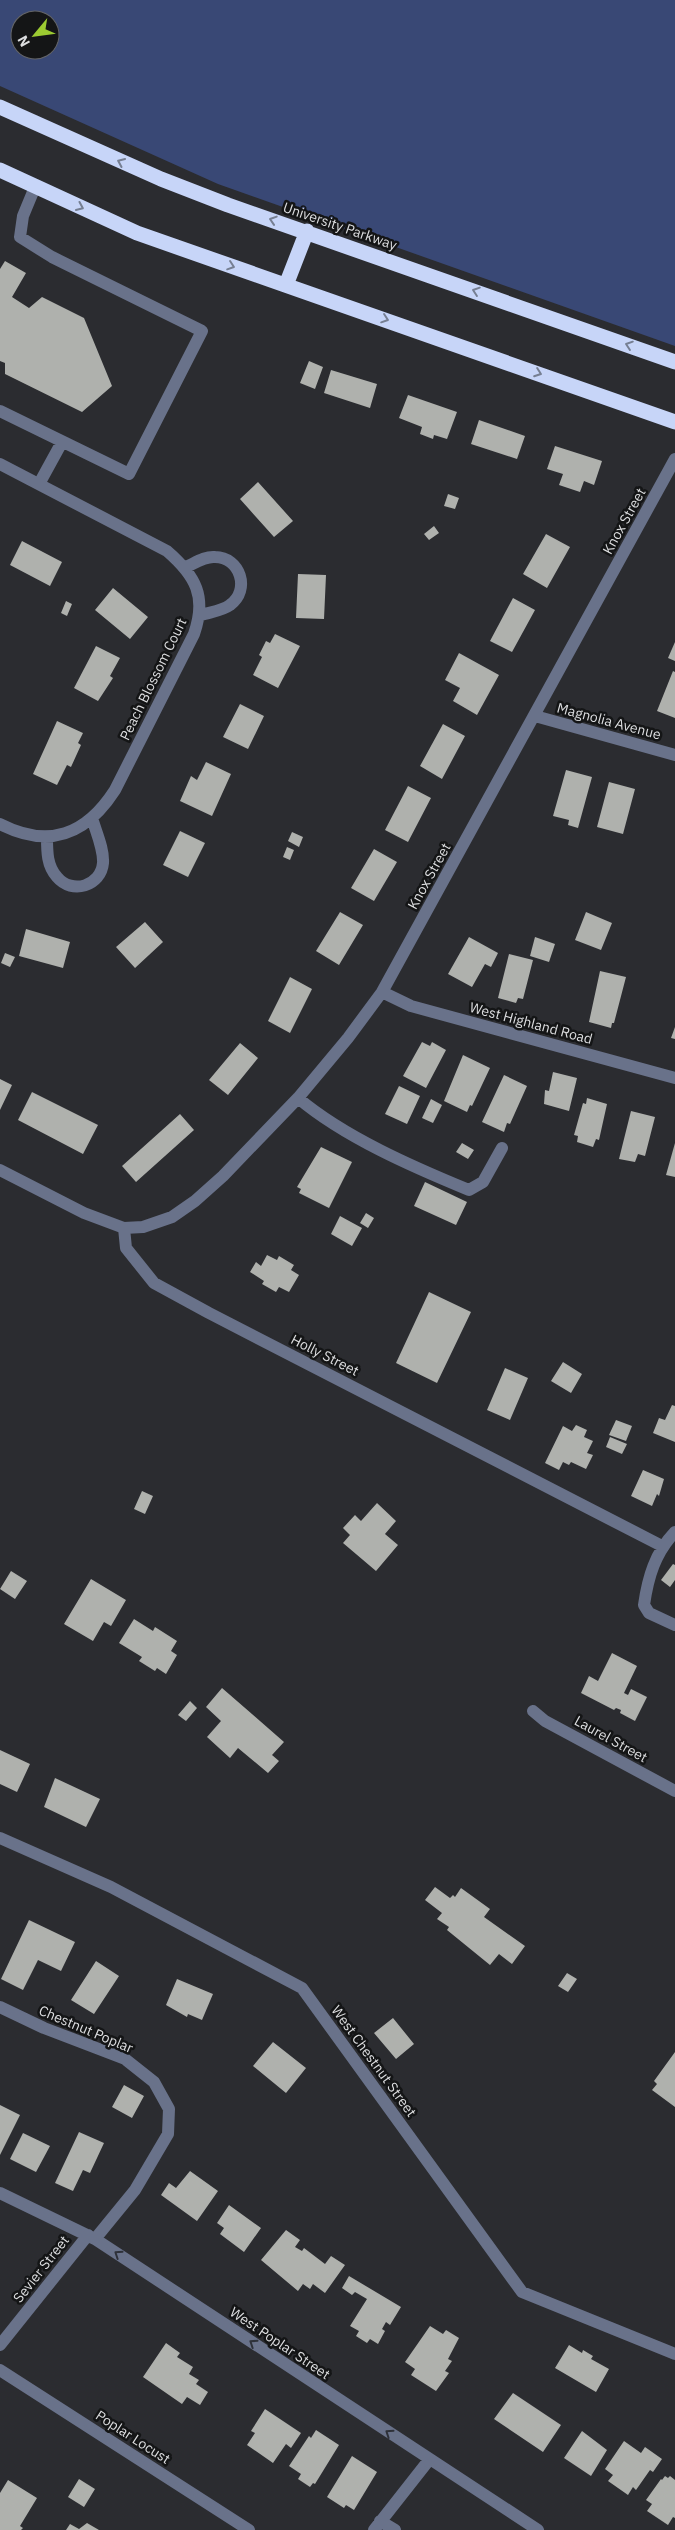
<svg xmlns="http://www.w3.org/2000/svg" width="675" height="2530" viewBox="0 0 675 2530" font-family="'IBM Plex Sans',sans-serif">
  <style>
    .green { fill: #394875; fill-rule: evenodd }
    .building { fill: #afb1ad }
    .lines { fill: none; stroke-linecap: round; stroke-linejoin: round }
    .minor { stroke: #69728a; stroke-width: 12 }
    .highway { stroke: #c7d5f8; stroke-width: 15 }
    .oneway { stroke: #767f92 }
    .oneway2 { stroke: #2e3139 }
    .labels { text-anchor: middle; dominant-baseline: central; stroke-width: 5; stroke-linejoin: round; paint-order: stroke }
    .street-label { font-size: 14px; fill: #dddee0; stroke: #141516 }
  </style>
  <rect width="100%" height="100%" fill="#2b2c30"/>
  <path class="green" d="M0,0H675V346L218,184L0,86ZM20,20H50V50H20Z"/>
  <path class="building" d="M5,261L26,273L12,297L29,308L42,297L84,318L112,386L82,412L5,374V363L0,361V269Z
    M309,361L323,367L315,389L300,383Z
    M331,370L377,384L370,408L324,393Z
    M408,395L457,412L447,439L434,435L433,439L420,434L422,427L399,418Z
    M479,420L525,436L517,459L471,444Z
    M555,446L602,461L594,485L584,481L580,492L559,485L563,474L547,469Z
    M258,482L293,521L274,537L240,499Z
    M448,494L459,498L455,509L444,506Z
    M434,526L439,533L429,540L424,534Z
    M546,534L570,547L547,588L523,574Z
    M22,541L62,562L50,586L10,565Z
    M298,574L326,575L324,619L296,618Z
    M113,588L148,617L130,639L95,610Z
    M513,598L535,610L512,652L490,641Z
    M66,601L72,604L67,616L61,613Z
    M275,634L300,646L278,688L253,675L262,657L259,655L266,641L270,643Z
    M675,642V661L668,658Z
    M96,646L120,658L110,676L113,678L98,701L74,688Z
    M459,653L499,675L477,715L453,701L460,688L445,680Z
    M673,671L675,672V718L657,711Z
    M240,704L264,716L248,749L223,737Z
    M57,721L83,733L78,743L81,745L71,767L67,765L57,785L33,774Z
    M443,724L465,736L442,779L420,766Z
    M206,762L231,774L212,816L180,801L191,776L197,780Z
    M566,770L592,777L578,828L568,825L569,820L553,816Z
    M609,782L635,789L623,834L597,827Z
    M408,786L431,798L408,842L385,830Z
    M180,831L205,843L188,877L163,865Z
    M292,832L303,837L299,847L288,841Z
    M287,847L294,850L290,860L283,857Z
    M374,849L397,862L374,901L351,888Z
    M340,912L363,925L339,965L316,951Z
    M586,912L612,923L601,950L575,940Z
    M145,922L163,942L135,968L116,947Z
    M26,929L70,942L63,968L19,956Z
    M469,937L498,953L491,967L485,964L472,987L448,974Z
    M535,937L555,944L549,962L530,956Z
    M5,953L15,957L10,967L1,963Z
    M509,954L533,960L523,999L518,998L516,1003L498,998Z
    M600,971L626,977L614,1023H612L611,1028L589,1022Z
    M290,977L312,989L290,1033L268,1021Z
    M675,1027V1039L671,1038Z
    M422,1042L430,1046L432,1042L446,1050L426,1088L403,1076Z
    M240,1043L258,1058L228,1095L209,1080Z
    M463,1055L490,1068L472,1106L470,1105L467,1112L444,1101Z
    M553,1072L577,1078L569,1111L544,1104L545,1090L549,1091Z
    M504,1075L527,1086L510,1124L507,1123L504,1132L482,1122Z
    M0,1079L12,1085L0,1110Z
    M399,1086L420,1096L407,1124L385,1114Z
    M32,1092L98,1125L83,1154L18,1120Z
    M587,1098L607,1104L599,1140L596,1139L593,1147L577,1142L578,1136L574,1135L583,1103L586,1104Z
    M431,1099L442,1105L433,1123L422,1118Z
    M631,1111L655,1117L645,1156L638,1154L635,1162L619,1159Z
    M180,1114L194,1130L136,1182L122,1166Z
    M462,1143L474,1150L468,1159L456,1152Z
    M675,1143V1177L666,1175Z
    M321,1147L352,1162L329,1208L299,1193L301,1189L297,1187Z
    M425,1182L467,1202L456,1225L414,1206Z
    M366,1213L374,1218L368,1228L360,1223Z
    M340,1216L362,1228L352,1246L331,1234Z
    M267,1255L277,1260L279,1256L294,1265L291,1270L299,1275L289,1292L279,1287L276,1292L262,1284L264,1281L250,1272L256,1262L261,1266Z
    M429,1292L471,1312L437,1383L396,1363Z
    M563,1362L582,1374L571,1393L551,1381Z
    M505,1368L528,1378L510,1420L487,1410Z
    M672,1405L675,1406V1442L653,1433L659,1418L665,1420Z
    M616,1420L632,1426L626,1441L609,1435Z
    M576,1425L587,1430L584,1437L593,1441L587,1453L593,1455L586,1469L571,1462L569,1465L563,1462L559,1470L545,1463L563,1426L572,1431Z
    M610,1437L627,1444L622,1454L606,1447Z
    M643,1470L664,1479L659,1496L657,1494L652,1506L631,1496Z
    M142,1491L153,1496L145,1514L134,1509Z
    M377,1503L396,1521L385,1534L398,1545L376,1571L343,1543L350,1535L343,1528L355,1515L361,1521Z
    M673,1564L675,1565V1580L670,1587L661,1580Z
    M11,1571L27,1581L15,1599L0,1589Z
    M91,1579L126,1600L111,1626L104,1622L93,1641L64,1624Z
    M134,1619L153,1631L155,1627L177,1641L171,1651L177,1655L166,1674L157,1668L155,1671L139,1661L142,1657L119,1643Z
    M612,1653L637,1666L624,1693L628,1695L631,1689L647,1697L635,1721L620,1713L621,1710L616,1708L614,1710L581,1693L589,1676L598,1681Z
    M222,1688L284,1742L272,1755L279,1761L268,1773L238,1748L230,1758L207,1737L221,1721L206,1707Z
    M190,1701L197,1708L186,1721L178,1715Z
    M0,1750L30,1764L17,1792L0,1784Z
    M55,1778L100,1799L86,1827L44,1807Z
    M435,1887L450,1898L453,1895L455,1897L461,1888L490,1909L484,1917L525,1946L512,1964L499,1954L490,1965L447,1930L449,1927L437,1919L442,1913L425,1900Z
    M29,1920L75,1942L61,1971L38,1960L23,1990L1,1979Z
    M96,1961L119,1976L94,2014L71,2000Z
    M567,1973L577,1979L568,1992L558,1986Z
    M177,1979L213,1994L202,2020L188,2014L187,2017L166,2005Z
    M393,2018L414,2044L396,2059L374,2033Z
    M273,2042L306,2068L286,2093L253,2066Z
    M675,2052V2107L652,2090L657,2084L654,2081Z
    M124,2085L144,2096L132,2118L112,2107Z
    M0,2105L20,2115L0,2155Z
    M79,2132L104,2143L90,2173L83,2170L73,2191L55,2183Z
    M23,2133L50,2146L36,2172L10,2159Z
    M190,2171L218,2191L197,2221L161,2195L169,2183L176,2188Z
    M229,2205L261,2228L244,2252L220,2234L224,2228L217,2223Z
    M286,2230L300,2240L295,2247L302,2251L304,2248L325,2264L331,2256L345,2265L325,2293L313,2284L310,2289L303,2284L298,2291L261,2260Z
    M349,2276L401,2307L390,2325L386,2322L382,2329L385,2331L378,2344L370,2339L367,2343L356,2336L359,2331L350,2326L367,2299L355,2292L352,2295L342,2288Z
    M430,2326L443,2334L446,2330L459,2338L448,2359L452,2361L445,2371L449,2373L436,2391L411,2375L415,2369L405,2362Z
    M166,2343L180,2353L177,2357L193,2367L189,2374L199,2380L196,2384L208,2392L200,2405L187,2397L182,2404L143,2377Z
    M569,2345L582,2353L583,2350L593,2356L591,2359L609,2369L596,2392L555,2368Z
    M513,2393L561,2425L543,2452L494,2419Z
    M265,2409L301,2433L291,2448L286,2444L273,2463L247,2445L255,2433L251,2431Z
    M316,2430L339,2445L315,2484L313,2483L310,2487L298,2479L301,2474L289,2466L309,2436L311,2438Z
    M582,2431L607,2450L591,2476L564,2458Z
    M624,2441L641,2453L645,2447L662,2459L653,2472L650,2470L636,2490L633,2487L628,2495L608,2481L613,2475L605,2469Z
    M352,2456L377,2472L354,2510L346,2505L344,2508L327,2497Z
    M665,2476L668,2478L670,2476L675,2480V2518L673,2517L668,2525L647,2511L652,2504L646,2500L661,2479L662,2480Z
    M79,2479L95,2489L84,2507L68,2497Z
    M8,2480L37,2498L20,2526L23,2528L21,2530H0V2493Z
    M87,2523L99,2530H66L70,2524L79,2529Z"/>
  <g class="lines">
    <path class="minor" d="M0,411L129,474L202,331L52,257L20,237L23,216L35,187
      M0,464L167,551C196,576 207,597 194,634L115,790C86,835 49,849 0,824
      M39,484L62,442
      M186,567C195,563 205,556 215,557C240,557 251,590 230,605C222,611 210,612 201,615
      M535,716L675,755
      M47,837C47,852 47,866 57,877C72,895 101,886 103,863C104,849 96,832 92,818
      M382,992L411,1006L675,1078
      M298,1098C344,1137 413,1167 469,1190L483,1182L502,1148
      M0,1170L84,1213L124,1228L143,1227L172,1217L195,1201L223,1176L298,1098L348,1038L382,992L675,459
      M124,1228L126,1248L154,1283L209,1313L662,1546
      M675,1532C655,1553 648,1577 644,1605L649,1613L675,1625
      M533,1711L545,1721L675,1791
      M0,1838L111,1887L302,1988L522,2292L675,2354
      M0,2007L44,2028L125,2059L154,2082L169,2109L168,2134L135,2190L95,2239
      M0,2193L95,2239L538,2530
      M0,2345L88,2235
      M0,2370L249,2530
      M380,2521L395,2530
      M374,2530L429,2460"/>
    <path class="highway" d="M0,107L161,179L228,205L675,362
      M0,170L137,233L675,422
      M286,285L307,231"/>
  </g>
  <defs><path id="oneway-chevron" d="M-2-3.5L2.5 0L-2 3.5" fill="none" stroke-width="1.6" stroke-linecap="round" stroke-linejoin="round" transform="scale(1.25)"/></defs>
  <g class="oneway">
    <use href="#oneway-chevron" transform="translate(121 162) rotate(-156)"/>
    <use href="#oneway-chevron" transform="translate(80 207) rotate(24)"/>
    <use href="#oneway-chevron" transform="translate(273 220) rotate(-162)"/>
    <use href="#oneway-chevron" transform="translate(231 266) rotate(19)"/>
    <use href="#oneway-chevron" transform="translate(476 291) rotate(-161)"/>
    <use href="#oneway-chevron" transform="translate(385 319) rotate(19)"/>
    <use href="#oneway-chevron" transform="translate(629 345) rotate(-161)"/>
    <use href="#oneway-chevron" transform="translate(538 373) rotate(20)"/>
  </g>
  <g class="oneway2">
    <use href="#oneway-chevron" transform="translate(118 2254) rotate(-146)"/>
    <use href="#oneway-chevron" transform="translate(253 2343) rotate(-146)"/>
    <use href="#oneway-chevron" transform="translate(389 2433) rotate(-146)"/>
  </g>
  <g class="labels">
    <g class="street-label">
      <text transform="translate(340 226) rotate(19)">University Parkway</text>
      <text transform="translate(624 521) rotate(-61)">Knox Street</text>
      <text transform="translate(153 679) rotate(-64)">Peach Blossom Court</text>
      <text transform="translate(609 721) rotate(15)">Magnolia Avenue</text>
      <text transform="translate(429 876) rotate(-61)">Knox Street</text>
      <text transform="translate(531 1023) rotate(15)">West Highland Road</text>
      <text transform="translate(325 1355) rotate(27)">Holly Street</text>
      <text transform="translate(611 1739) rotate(29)">Laurel Street</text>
      <text transform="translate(86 2029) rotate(23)">Chestnut Poplar</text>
      <text transform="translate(374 2061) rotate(54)">West Chestnut Street</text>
      <text transform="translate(41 2269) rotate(-52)">Sevier Street</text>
      <text transform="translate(280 2343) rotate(34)">West Poplar Street</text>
      <text transform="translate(133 2437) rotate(33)">Poplar Locust</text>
    </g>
  </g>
  <g transform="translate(35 35) rotate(241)"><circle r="24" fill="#141516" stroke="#646567"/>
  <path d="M0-4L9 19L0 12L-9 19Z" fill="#9ccb32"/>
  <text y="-8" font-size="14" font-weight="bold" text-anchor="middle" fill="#dddee0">N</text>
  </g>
</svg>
